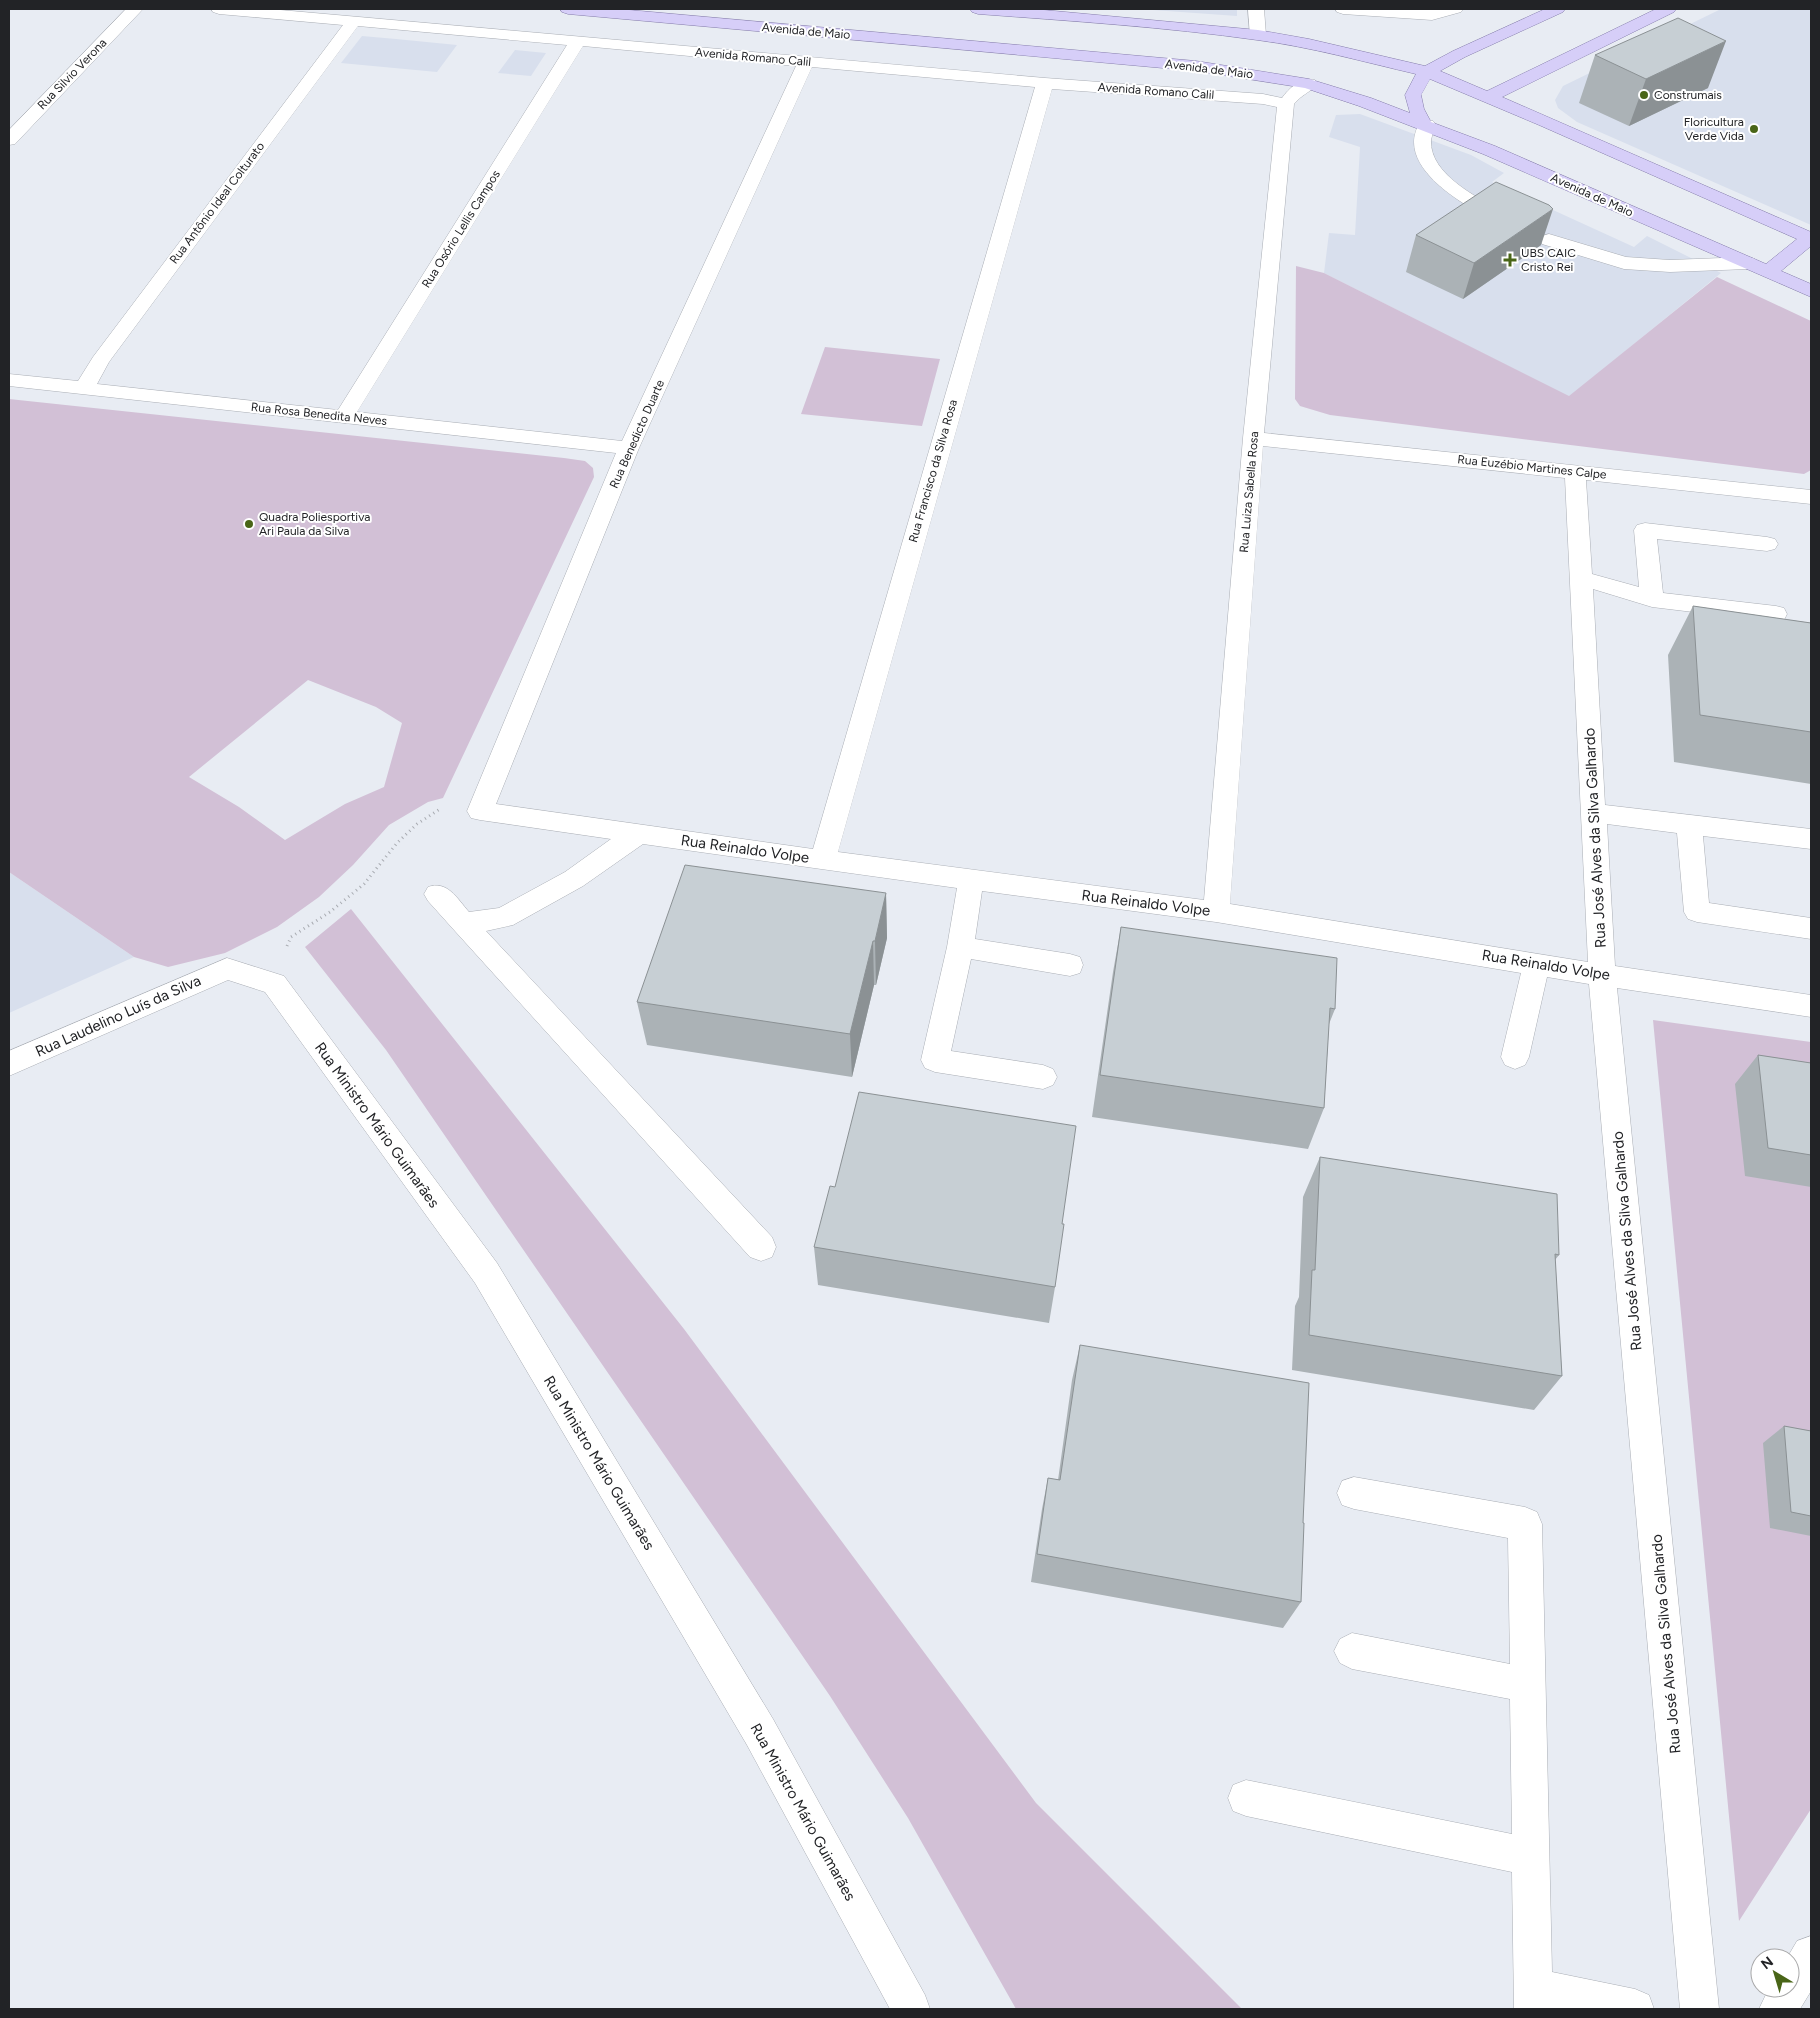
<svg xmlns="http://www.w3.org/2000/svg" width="1820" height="2018" viewBox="0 0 1820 2018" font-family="Figtree,sans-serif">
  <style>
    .built { fill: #d8dfed }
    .green { fill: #d2c0d6; fill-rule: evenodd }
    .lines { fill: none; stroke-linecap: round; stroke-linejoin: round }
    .minor-casing { stroke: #aaaeb5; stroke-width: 1 }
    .major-casing { stroke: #857dab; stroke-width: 1 }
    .path { stroke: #a8abb1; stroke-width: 3; stroke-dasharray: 1 4; stroke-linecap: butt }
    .minor { fill: #fff; fill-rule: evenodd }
    .major { fill: #d6cef8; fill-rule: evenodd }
    .wall { fill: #abb2b6 }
    .shaded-wall { fill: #8b9194 }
    .building { fill: #c7cfd4; stroke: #8b9194 }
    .poi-dot { fill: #496517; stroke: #fff; stroke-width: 2 }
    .labels { text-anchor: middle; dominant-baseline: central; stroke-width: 4; stroke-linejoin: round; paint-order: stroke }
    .far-street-label { font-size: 12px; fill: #222326; stroke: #fff }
    .far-poi-label { font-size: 12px; fill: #222326; stroke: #fff; text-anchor: start }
    .street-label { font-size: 15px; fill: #222326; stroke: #fff }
  </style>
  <rect width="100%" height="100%" fill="#e8ecf3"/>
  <path class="built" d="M1139,9H1237V16Z
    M1721,9H1811V225L1577,122L1558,108L1555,100L1563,86Z
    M362,36L396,39L457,45L437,72L341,63Z
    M515,50L546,53L531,76L498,73Z
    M1360,114L1471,155L1504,173L1492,182L1634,247L1647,236L1721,273L1569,397L1324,273L1329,233L1355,235L1360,147L1329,137L1336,115Z
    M9,872L134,957L9,1013Z"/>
  <path class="green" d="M1296,266L1324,273L1569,396L1717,277L1811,321V470L1804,474L1330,415L1300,406L1295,399Z
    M825,347L940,359L922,426L801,414Z
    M9,399L564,458L585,461L593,468L594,477L443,798L428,802L389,825L353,865L319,897L277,927L225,953L168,967L134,957L9,872ZM308,680L376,707L402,723L384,787L345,804L285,840L239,807L189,777Z
    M351,909L684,1329L1036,1803L1242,2009H1016L908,1818L830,1696L386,1050L305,947Z
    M1653,1020L1811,1042V1809L1739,1921Z"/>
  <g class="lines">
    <defs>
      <path id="minor" d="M126,9H143L15,144L9,145V130Z
        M211,9H269L1045,78L1263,94L1282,98C1289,88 1301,77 1315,80L1317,84C1311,92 1301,95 1294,104L1264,433L1811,490V504L1586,480L1592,574L1639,587L1634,530L1637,525L1645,523L1767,537L1775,539L1778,544L1775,549L1767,551L1657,539L1663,593L1776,606L1784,608L1787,614L1784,620L1776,622L1652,607L1593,589L1605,805L1811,829V849L1703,836L1709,903L1811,918V939L1697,922L1688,919L1684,912L1677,833L1607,824L1615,966L1811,995V1017L1617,988L1719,2009H1680L1589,984L1547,977L1529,1057L1525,1065L1515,1069L1505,1065L1501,1057L1521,973L1216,922L982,891L975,939L1070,954L1080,957L1083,965L1080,973L1070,976L971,959L951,1051L1043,1065L1053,1069L1057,1077L1053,1085L1043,1089L935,1072L925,1068L921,1060L947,947L957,888L643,844L583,886L513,925L486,931L772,1237L776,1247L772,1257L761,1261L750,1257L454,930L428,901L424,894L428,887C447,880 457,898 469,912L499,908L565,872L611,839L480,820L471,818L467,811L616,453L9,386V374L78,381L93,357L343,25L219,14L213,12ZM358,26L567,45L338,410L97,384L109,362ZM583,46L796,66L622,441L357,412ZM812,67L1035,87L813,849L496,804L639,448ZM1052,89L1263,104L1277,107L1243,438L1204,900L838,852ZM1263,446L1565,478L1588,962L1230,904Z
        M1248,9H1264L1266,35L1264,38H1252L1250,35Z
        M1335,9H1463L1461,12L1432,20L1343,14L1337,12Z
        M1427,120L1433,121L1436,125C1434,130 1432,135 1431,140C1429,174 1478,198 1502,211L1505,215L1502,219C1490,222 1481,214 1471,208C1444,192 1396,158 1421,121Z
        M1549,234L1626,257L1670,260L1748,257L1755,259L1757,263L1755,267L1748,269L1670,272L1624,269L1542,244L1540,240L1542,236Z
        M227,958L284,976L497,1263L773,1719L925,1995L930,2009H890L747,1745L475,1283L265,992L228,980L9,1076V1051Z
        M1354,1477L1525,1507L1537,1512L1542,1524L1552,1972L1635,1989L1649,1995L1654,2009H1514L1512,1872L1246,1816L1233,1811L1228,1798L1233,1785L1246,1780L1512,1834L1510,1699L1352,1669L1340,1663L1334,1651L1340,1639L1352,1633L1510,1664L1508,1538L1354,1509L1342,1505L1337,1493L1342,1481Z
        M1811,1936V1991L1800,2009H1759L1769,1988H1790V1958H1787L1797,1941Z"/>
      <path id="major" d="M560,9H618L1196,61L1309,79L1371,98L1410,113L1405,95L1416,74C1364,62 1311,47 1257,40C1165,27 1071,21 978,14L972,12L970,9H1033L1258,30L1309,39L1425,66L1453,51L1545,9H1565L1563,12L1465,57L1440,71L1487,91L1656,9H1676L1674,12L1502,97L1811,232V246L1781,271L1811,284V297L1483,154L1359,106L1305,88L1196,71L568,14L562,12ZM1430,79L1539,125L1797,239L1766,264L1495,146L1431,122L1424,109L1421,95Z"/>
    </defs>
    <use href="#minor" class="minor-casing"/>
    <use href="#major" class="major-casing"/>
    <path class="path" d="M287,946L291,937L330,912L364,884L397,843L417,824L440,809"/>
    <use href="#minor" class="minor"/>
    <use href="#major" class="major"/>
  </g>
  <path class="wall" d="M1595,55L1708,88L1629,126L1579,103Z
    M1416,235L1541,245L1463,299L1406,272Z
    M1693,606L1811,623V784L1674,762L1668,655Z
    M886,893L887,938L876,985H874L852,1077L647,1045L637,1002Z
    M1121,927L1335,1009L1329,1024L1324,1108L1308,1149L1092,1117L1113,972Z
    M1758,1055L1811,1063V1187L1745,1176L1735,1084Z
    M1320,1157L1559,1255L1555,1260L1562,1376L1534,1410L1292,1370L1295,1306L1299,1297L1303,1197Z
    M1062,1224L1055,1287L1049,1323L818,1285L814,1247Z
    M1080,1345L1303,1523L1301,1602L1283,1628L1031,1582L1042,1509L1048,1478L1058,1480L1072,1380Z
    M1784,1426L1811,1431V1536L1770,1528L1763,1443Z"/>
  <path class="shaded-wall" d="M1726,41L1708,88L1629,126L1646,79Z
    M1553,209L1541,245L1463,299L1474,263Z
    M886,893L887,938L876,985L875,941Z
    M873,941L874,985L852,1077L850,1034Z"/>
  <path class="building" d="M1678,18L1726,41L1646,79L1595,55Z
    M1496,182L1549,205L1553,209L1474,263L1416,235Z
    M1693,606L1811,623V732L1700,715Z
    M685,865L886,893L875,941H873L850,1034L637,1002Z
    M1121,927L1337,958L1335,1009L1330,1008L1324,1108L1100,1075Z
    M1758,1055L1811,1063V1155L1768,1148Z
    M859,1092L1076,1126L1062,1224H1064L1055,1287L814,1247L830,1186L835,1187Z
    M1320,1157L1557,1194L1559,1255L1555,1254L1562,1376L1309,1335L1312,1270H1315Z
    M1080,1345L1309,1383L1303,1523H1304L1301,1602L1037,1554L1048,1478L1060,1480Z
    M1784,1426L1811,1431V1516L1791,1512Z"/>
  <g class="poi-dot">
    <circle cx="1644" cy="95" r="5"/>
    <circle cx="1754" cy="129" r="5"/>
    <path d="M1507.5 252.5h5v5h5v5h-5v5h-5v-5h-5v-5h5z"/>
    <circle cx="249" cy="524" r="5"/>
  </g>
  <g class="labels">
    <g class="far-street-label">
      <text transform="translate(806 31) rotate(5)">Avenida de Maio</text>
      <text transform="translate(753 57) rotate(5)">Avenida Romano Calil</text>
      <text transform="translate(1209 69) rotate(7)">Avenida de Maio</text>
      <text transform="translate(72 74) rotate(-46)">Rua Silvio Verona</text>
      <text transform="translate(1156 91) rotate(4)">Avenida Romano Calil</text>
      <text transform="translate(1592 195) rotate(24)">Avenida de Maio</text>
      <text transform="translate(217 203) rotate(-53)">Rua Antônio Ideal Colturato</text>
      <text transform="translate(461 229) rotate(-58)">Rua Osório Lellis Campos</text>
      <text transform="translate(319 414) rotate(6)">Rua Rosa Benedita Neves</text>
      <text transform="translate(637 434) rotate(-66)">Rua Benedicto Duarte</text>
      <text transform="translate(1532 467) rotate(6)">Rua Euzébio Martines Calpe</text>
      <text transform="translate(933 471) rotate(-74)">Rua Francisco da Silva Rosa</text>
      <text transform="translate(1249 492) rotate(-85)">Rua Luiza Sabella Rosa</text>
    </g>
    <g class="far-poi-label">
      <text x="1654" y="95">Construmais</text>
      <text x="1744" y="122" text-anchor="end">Floricultura<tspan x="1744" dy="14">Verde Vida</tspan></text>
      <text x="1521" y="253">UBS CAIC<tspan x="1521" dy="14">Cristo Rei</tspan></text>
      <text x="259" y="517">Quadra Poliesportiva<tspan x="259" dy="14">Ari Paula da Silva</tspan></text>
    </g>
    <g class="street-label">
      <text transform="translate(1595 838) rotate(-93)">Rua José Alves da Silva Galhardo</text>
      <text transform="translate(745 849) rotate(8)">Rua Reinaldo Volpe</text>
      <text transform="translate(1146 903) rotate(7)">Rua Reinaldo Volpe</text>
      <text transform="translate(1546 965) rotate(9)">Rua Reinaldo Volpe</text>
      <text transform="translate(118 1016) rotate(-24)">Rua Laudelino Luís da Silva</text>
      <text transform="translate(377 1125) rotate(54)">Rua Ministro Mário Guimarães</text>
      <text transform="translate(1627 1241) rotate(-95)">Rua José Alves da Silva Galhardo</text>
      <text transform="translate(599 1463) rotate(59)">Rua Ministro Mário Guimarães</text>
      <text transform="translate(1666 1644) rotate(-95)">Rua José Alves da Silva Galhardo</text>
      <text transform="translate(803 1812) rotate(61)">Rua Ministro Mário Guimarães</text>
    </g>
  </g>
  <rect width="1820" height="2018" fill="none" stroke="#222326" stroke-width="20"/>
  <g transform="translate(1775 1973) rotate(322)"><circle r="24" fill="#ffffff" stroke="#a7a7a8"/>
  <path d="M0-4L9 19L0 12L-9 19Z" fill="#496517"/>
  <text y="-8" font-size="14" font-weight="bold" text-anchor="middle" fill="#222326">N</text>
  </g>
</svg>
